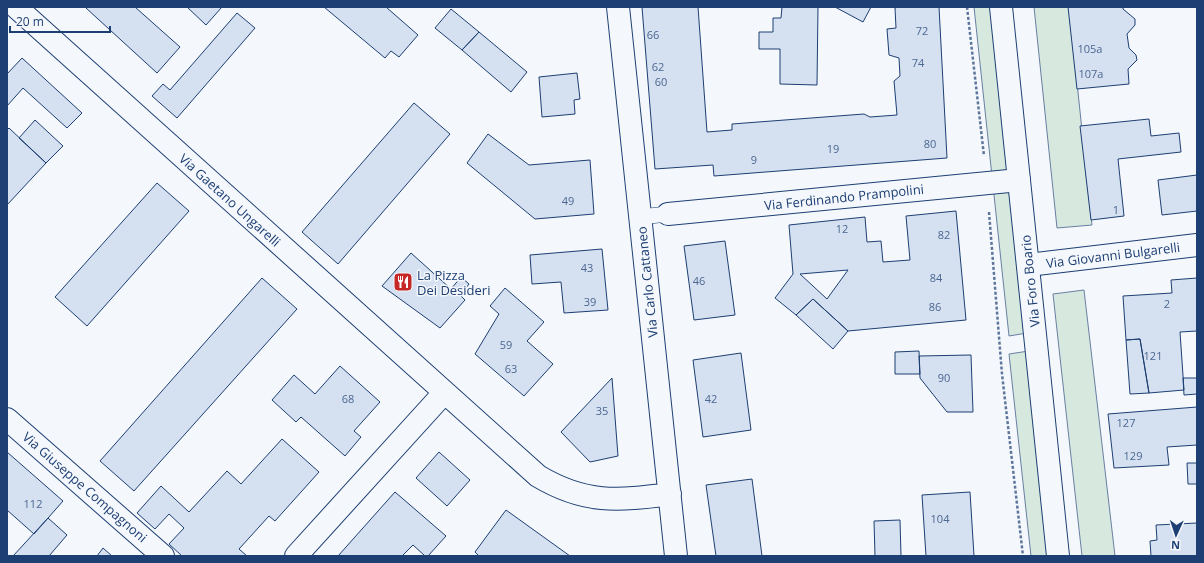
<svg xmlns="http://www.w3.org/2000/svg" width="1204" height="563" viewBox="0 0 1204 563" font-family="'Open Sans',sans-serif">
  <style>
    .green { fill: #d7e8df; stroke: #687fa3 }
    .building { fill: #d5e0f0; stroke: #1d3f73; fill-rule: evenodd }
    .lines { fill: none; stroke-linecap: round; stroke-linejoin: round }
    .service-casing { stroke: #1d3f73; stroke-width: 16 }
    .minor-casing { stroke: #1d3f73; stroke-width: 24 }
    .tertiary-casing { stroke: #1d3f73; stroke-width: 24 }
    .path { stroke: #5e769c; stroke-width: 2.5; stroke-dasharray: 3 2; stroke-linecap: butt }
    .service { stroke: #f4f7fb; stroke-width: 15 }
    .minor { stroke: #f4f7fb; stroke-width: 22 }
    .tertiary { stroke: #f4f7fb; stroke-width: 22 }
    .labels { text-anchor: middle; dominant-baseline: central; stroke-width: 3; stroke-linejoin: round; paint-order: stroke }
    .number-label { font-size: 11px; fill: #4b6792 }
    .street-label { font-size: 13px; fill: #1d3f73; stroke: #f4f7fb }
    .poi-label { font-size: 13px; fill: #1d3f73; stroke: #f4f7fb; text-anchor: start }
  </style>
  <rect width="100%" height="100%" fill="#f4f7fb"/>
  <path class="green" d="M974,7H993L1027,333L1009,336Z
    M1034,7H1069L1092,225L1057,228Z
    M1084,290L1115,556H1082L1053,294Z
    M1029,351L1051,556H1031L1009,354Z"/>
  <path class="building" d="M87,7H135L180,47L157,73L86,8Z
    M187,7H222L206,25Z
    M324,7H386L418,35L399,57L391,51L385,58Z
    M642,7H698L707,132L732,130V124L864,114L870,117L897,115L894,81L900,76L899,58L889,55L887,29L896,28L895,8L898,7H939L947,158L714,176L713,165L655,169Z
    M782,7H818L817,85L780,84V49H759V32H773V18H781Z
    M835,7H871L863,22Z
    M1068,7H1123V9L1135,19V25L1127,34L1129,48L1136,55L1137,60L1128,69L1129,84L1077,89Z
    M451,9L479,32L462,50L435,28Z
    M237,13L255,28L177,118L152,96L163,84L170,90Z
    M479,32L527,72L511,92L462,50Z
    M22,58L82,113L67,128L23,88L7,106V74Z
    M577,73L580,99L574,100L575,114L542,117L539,77Z
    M414,103L450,134L338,264L302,232Z
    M1149,119L1151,136L1179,133L1181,152L1118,159L1124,216L1091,220L1080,126Z
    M35,120L63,146L46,163L19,138Z
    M9,128L46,163L7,205V130Z
    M488,134L529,165L590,160L594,214L535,219L467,163Z
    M1197,175V211L1162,215L1158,180Z
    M157,183L189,211L87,326L55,297Z
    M956,211L966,320L848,331L813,299L796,315L775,298L793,274L789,225L865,217L867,242L881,241L883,262L910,260L906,216ZM848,270L827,299L800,274Z
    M725,241L735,315L694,320L684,246Z
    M602,249L608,310L564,313L561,282L532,284L530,255Z
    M411,253L451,289L461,277L469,284L460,295L465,300L440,328L382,286Z
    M262,278L297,309L134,491L100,461Z
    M1197,278V331L1180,332L1184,390L1149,393L1140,339L1126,340L1123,296L1172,293L1171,280Z
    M505,288L544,322L527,341L553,364L524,396L475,354L499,314L490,306Z
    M813,299L848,331L833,349L796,315Z
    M1140,339L1149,393L1130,394L1126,340Z
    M919,351L920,374H895V352Z
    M741,353L751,430L703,437L693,360Z
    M971,355L973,412H947L920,378L919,356Z
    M340,366L380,402L354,431L361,437L345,456L301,417L296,422L272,400L294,375L315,394Z
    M612,378L618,456L590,462L561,432Z
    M1183,378H1197V394L1184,395Z
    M1197,407V445L1167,447L1169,465L1114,468L1108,414Z
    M282,439L319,472L275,521L269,516L239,549L247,556H182L169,544L184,528L169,514L155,529L137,513L161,486L189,512L227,471L241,484Z
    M7,452L63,501L34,534L7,510Z
    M439,452L470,480L447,506L416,478Z
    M1187,463H1197V484H1188Z
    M752,479L762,556H716L706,485Z
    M395,492L446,536L428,556H425L413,545L402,556H338Z
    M970,492L974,556H926L922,495Z
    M506,510L570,556H479L475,552Z
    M48,518L67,535L49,556H13Z
    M900,520L901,556H875L874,521Z
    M1197,523V556H1151L1150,541L1157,540L1156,525Z
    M103,548L112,556H97Z"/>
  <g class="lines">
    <defs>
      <path id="service" d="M640,217L668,214"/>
      <path id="minor" d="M16,7L538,476C585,504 617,501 670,494
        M618,7L676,556
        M668,214L1019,180
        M1028,265L1197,245
        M7,419L163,556
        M296,556L444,393"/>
      <path id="tertiary" d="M1001,7L1058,556"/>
    </defs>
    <use href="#service" class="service-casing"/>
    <use href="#minor" class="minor-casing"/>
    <use href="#tertiary" class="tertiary-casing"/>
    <path class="path" d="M967,7L984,156
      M989,212L1002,374L1023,556"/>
    <use href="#service" class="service"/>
    <use href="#minor" class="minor"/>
    <use href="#tertiary" class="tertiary"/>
  </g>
  <defs>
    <symbol id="restaurant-square" viewBox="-11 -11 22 22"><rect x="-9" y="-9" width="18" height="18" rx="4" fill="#c62828" stroke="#f4f7fb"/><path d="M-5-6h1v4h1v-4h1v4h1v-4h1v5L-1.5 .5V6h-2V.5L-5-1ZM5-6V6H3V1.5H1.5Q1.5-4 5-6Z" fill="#fff"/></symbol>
  </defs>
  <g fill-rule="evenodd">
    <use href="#restaurant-square" x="392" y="271" width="22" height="22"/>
  </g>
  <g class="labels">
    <g class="number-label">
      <text x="922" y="30">72</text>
      <text x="653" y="34">66</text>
      <text x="1090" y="48">105a</text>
      <text x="918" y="62">74</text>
      <text x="658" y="66">62</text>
      <text x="1091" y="73">107a</text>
      <text x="661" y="81">60</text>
      <text x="930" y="143">80</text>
      <text x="833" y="148">19</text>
      <text x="754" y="159">9</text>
      <text x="568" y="200">49</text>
      <text x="1116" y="209">1</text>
      <text x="842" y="228">12</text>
      <text x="944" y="234">82</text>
      <text x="587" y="267">43</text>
      <text x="936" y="277">84</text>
      <text x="699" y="280">46</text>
      <text x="590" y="301">39</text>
      <text x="1167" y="303">2</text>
      <text x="935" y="306">86</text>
      <text x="506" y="344">59</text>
      <text x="1153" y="355">121</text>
      <text x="511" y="368">63</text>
      <text x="944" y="377">90</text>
      <text x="348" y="398">68</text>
      <text x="711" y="398">42</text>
      <text x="602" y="410">35</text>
      <text x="1126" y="422">127</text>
      <text x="1133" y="455">129</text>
      <text x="33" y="503">112</text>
      <text x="940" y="518">104</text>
    </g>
    <g class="street-label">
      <text transform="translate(844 197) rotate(-6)">Via Ferdinando Prampolini</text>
      <text transform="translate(230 200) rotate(42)">Via Gaetano Ungarelli</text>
      <text transform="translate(1113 255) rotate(-7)">Via Giovanni Bulgarelli</text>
      <text transform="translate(1030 281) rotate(-96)">Via Foro Boario</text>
      <text transform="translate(647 282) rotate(-96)">Via Carlo Cattaneo</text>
      <text transform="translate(85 487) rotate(41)">Via Giuseppe Compagnoni</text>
    </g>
    <g class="poi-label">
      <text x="417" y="275">La Pizza<tspan x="417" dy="15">Dei Desideri</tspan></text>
    </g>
  </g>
  <rect width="1204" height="563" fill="none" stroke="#1d3f73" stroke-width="16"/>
  <g transform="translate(1176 535) rotate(183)" stroke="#f4f7fb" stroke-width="3" paint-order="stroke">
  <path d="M0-3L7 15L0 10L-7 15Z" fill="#1d3f73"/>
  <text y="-6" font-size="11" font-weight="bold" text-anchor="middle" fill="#1d3f73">N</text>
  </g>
  <path d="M10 26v6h100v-6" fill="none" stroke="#1d3f73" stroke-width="2"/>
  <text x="16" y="26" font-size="12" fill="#1d3f73" stroke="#f4f7fb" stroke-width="3" paint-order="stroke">20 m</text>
</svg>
